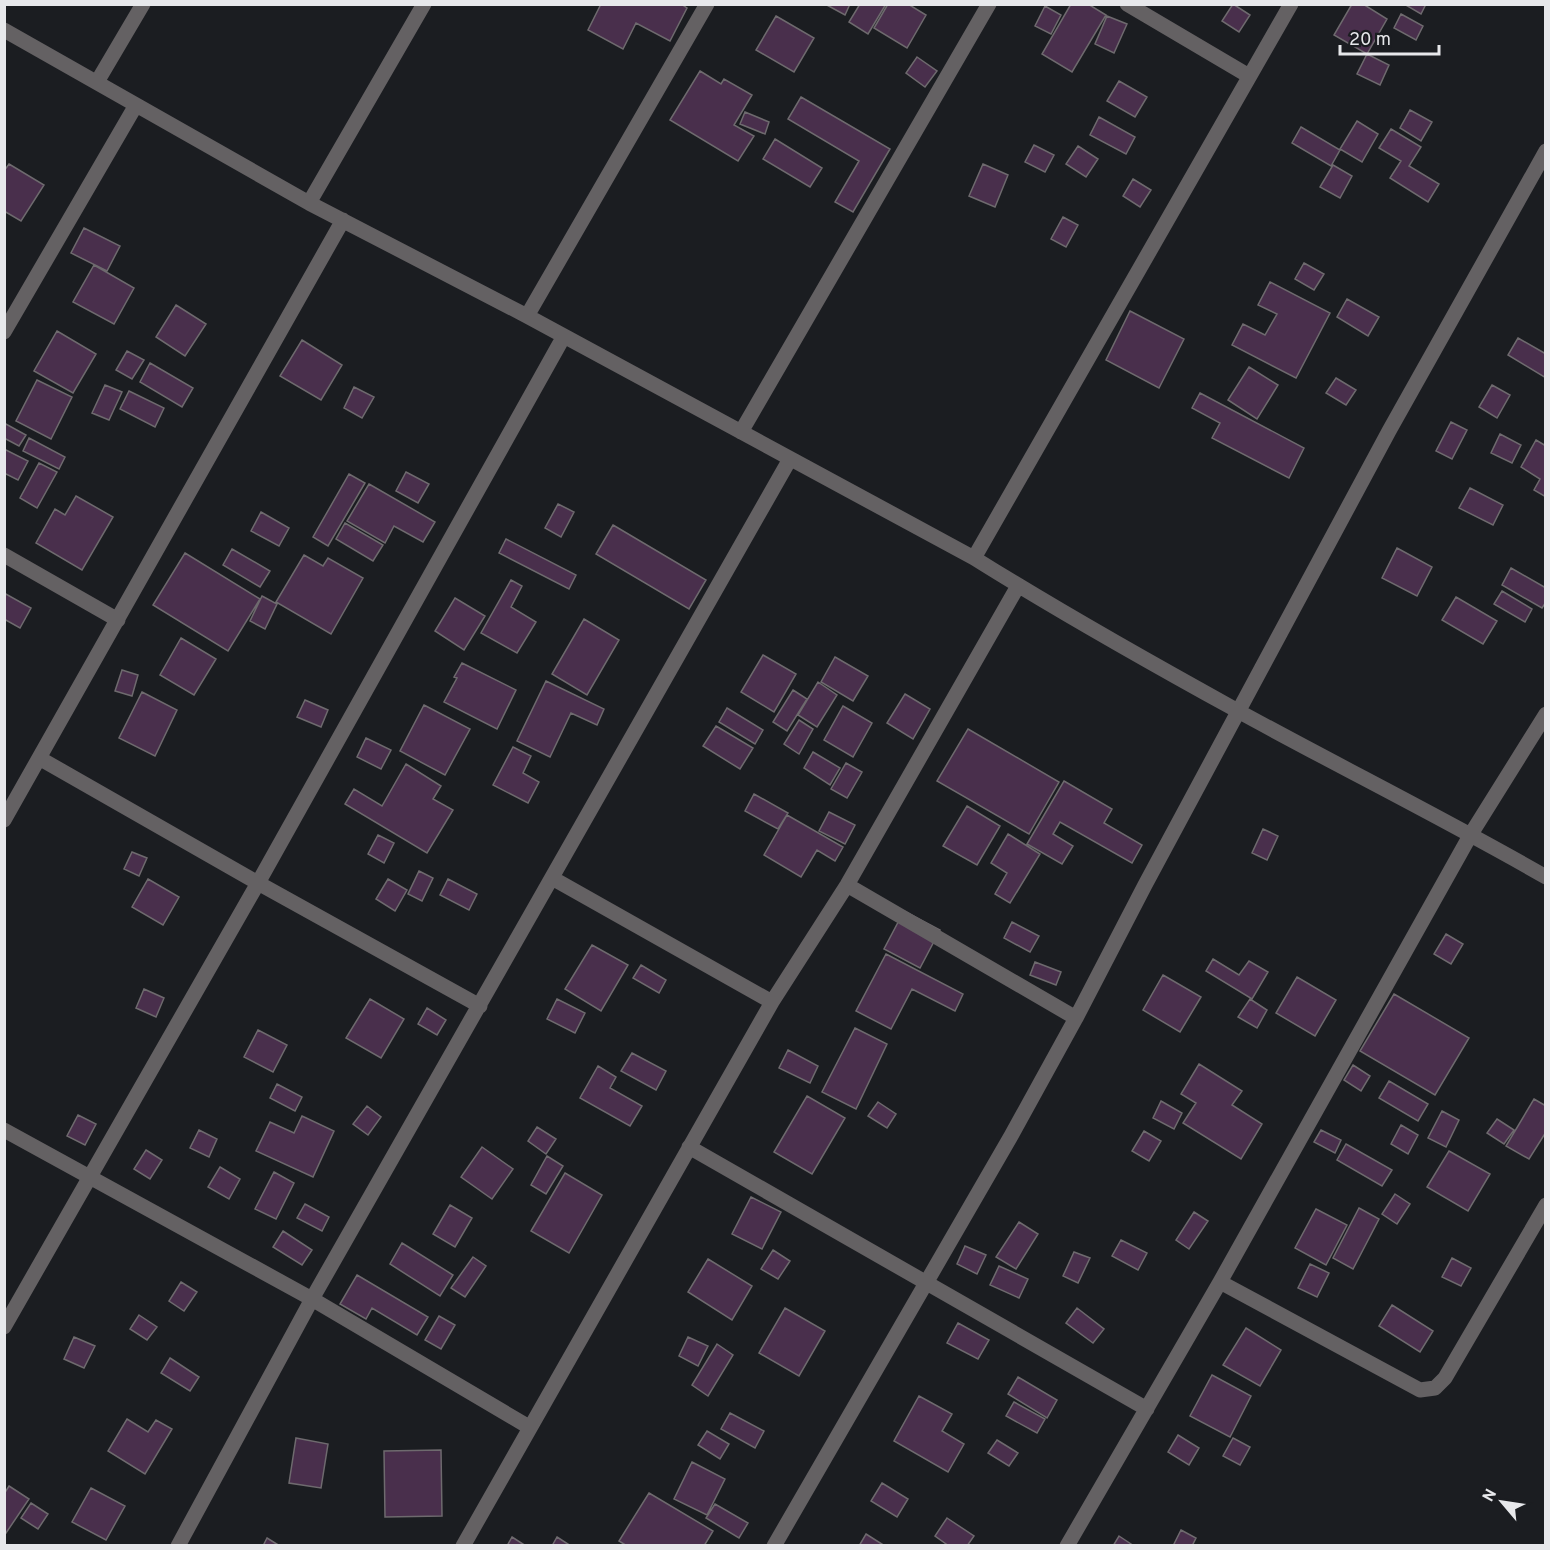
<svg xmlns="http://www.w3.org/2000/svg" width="1550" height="1550" viewBox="0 0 1550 1550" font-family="Overpass,sans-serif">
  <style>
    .building { fill: #492f4c; stroke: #6e6a6e; stroke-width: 1.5 }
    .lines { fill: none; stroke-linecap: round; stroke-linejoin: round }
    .minor { stroke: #646163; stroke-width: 15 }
  </style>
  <rect width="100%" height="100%" fill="#1b1d21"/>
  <path class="building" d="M601,4H681L687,8L670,41L636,23L623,49L588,30Z
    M825,4H850L845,15Z
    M860,4H886L868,34L849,22Z
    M888,4H908L926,15L907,48L874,28Z
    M1071,4H1088L1106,15L1072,72L1042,54Z
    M1233,4L1250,15L1239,32L1222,21Z
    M1352,4H1363L1387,19L1367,54L1334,35Z
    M1404,4H1426L1421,14Z
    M1045,6L1061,15L1051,34L1035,26Z
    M1401,14L1423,26L1416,40L1394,28Z
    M776,16L814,38L794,72L756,50Z
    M1107,16L1127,24L1114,53L1095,44Z
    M1367,54L1389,65L1380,85L1357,74Z
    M917,57L937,71L925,87L906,73Z
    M700,71L721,84L724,79L752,95L734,125L754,136L738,161L670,120Z
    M1119,81L1147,97L1135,117L1107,101Z
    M801,97L890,149L853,212L835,202L859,161L788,119Z
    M1410,110L1432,122L1421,141L1400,128Z
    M745,112L769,122L765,134L740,124Z
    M1099,117L1135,137L1126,154L1090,135Z
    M1357,121L1378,134L1362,162L1340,149Z
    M1301,127L1340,150L1331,166L1292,143Z
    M1391,129L1421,147L1409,166L1439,184L1428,202L1390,178L1401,161L1379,148Z
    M775,139L822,168L810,187L763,159Z
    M1034,145L1054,155L1045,172L1025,162Z
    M1078,146L1098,159L1086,177L1066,164Z
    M9,164L44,185L21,221L4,211V171Z
    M983,164L1008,175L995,207L969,196Z
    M1333,165L1352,176L1340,198L1320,187Z
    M1133,179L1151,190L1140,207L1123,196Z
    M1063,217L1078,225L1066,247L1051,239Z
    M84,228L120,246L107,271L71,253Z
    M1304,263L1324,274L1314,290L1295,279Z
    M94,265L134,288L114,324L73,302Z
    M1270,282L1330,313L1296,378L1232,345L1243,324L1265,335L1277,314L1258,305Z
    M1347,299L1379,317L1368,336L1337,317Z
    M176,305L206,324L185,356L156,337Z
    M1130,311L1184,339L1159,388L1106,360Z
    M57,331L96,354L73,393L34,371Z
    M1518,338L1546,354V378L1508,355Z
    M302,340L342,365L321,400L280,376Z
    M127,351L144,360L132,379L116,370Z
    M150,363L193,388L182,407L140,382Z
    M1249,367L1278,385L1257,419L1228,400Z
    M1336,378L1356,390L1346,405L1326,393Z
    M37,380L72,397L51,439L16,421Z
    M105,385L122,392L109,420L92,413Z
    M1492,385L1510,395L1497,418L1479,407Z
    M354,387L374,397L362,418L344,408Z
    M129,391L164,408L155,427L120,409Z
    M1200,393L1304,448L1289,478L1212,438L1220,423L1192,408Z
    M1451,422L1467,430L1452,459L1436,451Z
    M4,423L26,435L19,446L4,438Z
    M1500,434L1521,445L1512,463L1491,453Z
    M29,438L65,457L59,469L23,451Z
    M1536,440L1546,446V497L1534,490L1540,479L1521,467Z
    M4,449L28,461L18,480L4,473Z
    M39,463L57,472L37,508L20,498Z
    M406,472L429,484L418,503L396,491Z
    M349,474L365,483L328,546L313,537Z
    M369,484L435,522L423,542L394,526L385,543L347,521Z
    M1470,488L1503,505L1493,525L1459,508Z
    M76,496L113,517L82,570L36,543L55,509L65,515Z
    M558,504L574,512L561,537L545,528Z
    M261,512L289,528L279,546L251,531Z
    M345,523L383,545L373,561L336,539Z
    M613,525L706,580L689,609L596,554Z
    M506,539L576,575L569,589L499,553Z
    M1397,548L1432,567L1417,596L1382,578Z
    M232,549L270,571L260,587L223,565Z
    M185,553L260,599L228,651L153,605Z
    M304,555L323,566L328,558L363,578L331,634L276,602Z
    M1511,568L1546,588V602L1542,608L1502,585Z
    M511,580L522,586L511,607L536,622L517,653L481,633Z
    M1502,591L1532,609L1525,622L1494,604Z
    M4,593L31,608L20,628L4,619Z
    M262,596L277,604L265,629L250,621Z
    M1456,597L1497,621L1483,644L1442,620Z
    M455,598L485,616L464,650L435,631Z
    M584,619L619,640L587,695L552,674Z
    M181,638L216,659L194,695L160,675Z
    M763,655L796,674L774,712L741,692Z
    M835,657L868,676L853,701L821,682Z
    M462,663L516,690L497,729L444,702L457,678L454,677Z
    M122,670L138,675L132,696L115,691Z
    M546,681L604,709L597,725L571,713L550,757L517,741Z
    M818,682L837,695L817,727L798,715Z
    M793,690L807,699L787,731L773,722Z
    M142,692L177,710L155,756L119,738Z
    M905,694L930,709L913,739L887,723Z
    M305,700L328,710L321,727L297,717Z
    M424,705L470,729L445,775L400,751Z
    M843,706L872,723L853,757L824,740Z
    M727,708L763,730L755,744L719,722Z
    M799,720L813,729L799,754L784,744Z
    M716,726L753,748L740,769L703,746Z
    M968,729L1059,782L1029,834L937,781Z
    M366,738L391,750L381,769L357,757Z
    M513,747L531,756L523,773L539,782L528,803L493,785Z
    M813,752L840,768L830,785L804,768Z
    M846,763L862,772L847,798L831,789Z
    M406,764L441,786L433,799L453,810L427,853L345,804L354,789L382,806Z
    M1064,781L1112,809L1104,823L1142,845L1132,863L1060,822L1053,834L1073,846L1062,864L1027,844Z
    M754,794L788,813L778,829L745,811Z
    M967,806L1000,826L977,865L943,846Z
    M829,812L855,825L845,844L819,831Z
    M787,815L843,847L835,861L817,850L801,877L764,855Z
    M1263,829L1278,836L1267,860L1252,853Z
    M1008,834L1040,854L1010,903L995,894L1007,873L991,863Z
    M378,835L394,843L384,863L368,854Z
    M132,852L147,858L139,876L124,869Z
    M419,871L433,878L422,901L408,894Z
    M148,879L179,897L163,925L132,907Z
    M388,879L407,890L395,911L376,899Z
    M448,879L477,894L469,910L440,895Z
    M904,911L940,930L920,968L884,949Z
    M1012,922L1039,936L1030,952L1004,938Z
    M1446,934L1463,944L1451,964L1434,954Z
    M592,945L628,965L601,1011L565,989Z
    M886,954L963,994L955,1011L912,989L891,1029L856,1011Z
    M1213,959L1239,975L1249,961L1268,972L1252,999L1206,971Z
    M1035,962L1061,972L1056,985L1030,975Z
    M641,965L666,980L659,993L633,978Z
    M1163,975L1201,997L1180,1032L1143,1010Z
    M1297,977L1336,1000L1315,1036L1276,1013Z
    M144,989L164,998L156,1017L136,1008Z
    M1394,994L1469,1038L1435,1095L1360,1051Z
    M370,999L404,1019L381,1058L346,1038Z
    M557,999L585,1013L575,1033L547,1019Z
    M1250,999L1267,1010L1257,1028L1238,1017Z
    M427,1008L446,1020L437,1035L418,1024Z
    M855,1028L887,1044L856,1109L822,1092Z
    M258,1030L287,1045L273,1072L244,1057Z
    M788,1050L818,1066L810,1083L779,1068Z
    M632,1053L666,1071L656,1090L621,1071Z
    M1199,1064L1242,1091L1232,1105L1262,1124L1241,1159L1183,1123L1196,1103L1181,1094Z
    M1353,1065L1370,1076L1361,1091L1344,1080Z
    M598,1066L616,1077L610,1088L642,1106L630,1126L580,1098Z
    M1389,1081L1428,1104L1418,1121L1379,1098Z
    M277,1084L302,1097L295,1111L270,1098Z
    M807,1096L845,1118L812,1174L774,1152Z
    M1534,1099L1546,1106V1132L1529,1159L1506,1146Z
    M1161,1101L1182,1113L1174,1129L1153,1118Z
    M878,1102L896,1114L887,1128L868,1116Z
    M367,1106L381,1117L368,1135L353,1124Z
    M1442,1111L1459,1120L1446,1147L1428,1138Z
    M78,1115L96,1124L85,1145L67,1136Z
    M302,1116L334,1131L313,1177L256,1151L270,1122L294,1133Z
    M1497,1119L1514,1130L1504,1144L1487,1133Z
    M1401,1125L1418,1135L1408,1154L1391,1144Z
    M537,1127L556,1139L546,1154L528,1141Z
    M199,1130L217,1139L209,1157L190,1148Z
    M1321,1130L1341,1140L1335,1153L1314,1142Z
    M1144,1131L1161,1141L1149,1161L1132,1151Z
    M1346,1144L1392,1170L1382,1186L1337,1160Z
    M482,1147L513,1169L492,1199L461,1177Z
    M146,1150L162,1160L150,1179L134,1169Z
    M1449,1151L1490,1174L1468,1211L1427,1187Z
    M547,1156L563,1166L546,1194L531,1185Z
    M220,1167L240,1179L229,1199L208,1187Z
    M274,1172L294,1183L276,1219L255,1209Z
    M565,1173L602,1195L569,1253L531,1231Z
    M1395,1194L1410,1204L1397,1224L1382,1214Z
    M751,1197L781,1212L762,1249L732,1234Z
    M305,1204L329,1217L322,1231L297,1218Z
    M450,1205L472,1218L455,1247L433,1234Z
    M1359,1208L1379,1219L1353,1269L1333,1258Z
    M1316,1209L1347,1225L1326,1265L1295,1248Z
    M1194,1212L1208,1221L1189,1249L1176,1240Z
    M1019,1222L1038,1234L1016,1269L996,1257Z
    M283,1231L312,1250L302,1265L273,1247Z
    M1121,1240L1147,1253L1138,1270L1112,1256Z
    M402,1243L453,1275L440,1296L390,1264Z
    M965,1246L986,1255L977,1274L957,1264Z
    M773,1250L790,1261L778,1279L761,1269Z
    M1074,1252L1090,1258L1078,1283L1063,1276Z
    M473,1257L486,1266L465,1297L451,1288Z
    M1452,1258L1471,1268L1461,1286L1442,1277Z
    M708,1259L752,1286L732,1320L688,1292Z
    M1310,1264L1329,1273L1317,1297L1298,1288Z
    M999,1266L1028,1279L1019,1298L990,1285Z
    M357,1275L428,1317L417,1335L372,1308L366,1319L340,1304Z
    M181,1282L197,1292L184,1311L169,1301Z
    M1392,1305L1433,1331L1420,1352L1379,1326Z
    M785,1308L825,1331L799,1376L759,1353Z
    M1077,1308L1104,1329L1093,1343L1066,1323Z
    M139,1315L157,1327L147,1340L130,1329Z
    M439,1316L455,1325L441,1349L425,1340Z
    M958,1323L989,1340L978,1359L947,1343Z
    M1246,1328L1281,1350L1260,1386L1223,1365Z
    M74,1337L95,1346L84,1368L64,1359Z
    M688,1337L708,1346L698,1366L679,1356Z
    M717,1344L733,1355L708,1396L692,1385Z
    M170,1358L199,1377L190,1391L161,1373Z
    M1212,1375L1251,1396L1230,1437L1190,1416Z
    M1018,1377L1057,1400L1047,1418L1008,1394Z
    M919,1396L952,1414L942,1431L964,1444L948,1472L894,1441Z
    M1014,1402L1045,1419L1037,1433L1006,1416Z
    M730,1413L764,1431L755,1448L721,1429Z
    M127,1419L148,1432L156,1420L172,1429L145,1474L108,1451Z
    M707,1431L729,1444L720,1459L698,1445Z
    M1178,1435L1199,1448L1189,1465L1168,1452Z
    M296,1438L328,1444L321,1488L289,1483Z
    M1233,1438L1250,1447L1240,1465L1223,1456Z
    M997,1440L1018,1453L1009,1466L988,1453Z
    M441,1450L442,1516L385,1517L384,1451Z
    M692,1462L725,1479L707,1515L674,1499Z
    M882,1483L908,1499L897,1517L871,1501Z
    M9,1486L29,1499L6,1533L4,1532V1494Z
    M91,1488L125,1506L106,1540L72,1522Z
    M649,1493L713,1531L704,1546H627L619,1541Z
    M31,1503L48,1514L38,1529L21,1518Z
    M715,1504L748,1523L739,1538L706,1518Z
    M947,1518L974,1536L967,1546H949L935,1536Z
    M1181,1530L1196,1538L1192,1546H1173Z
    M866,1534L885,1546H859Z
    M1119,1536L1134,1546H1113Z
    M512,1537L526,1546H507Z
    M557,1537L571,1546H552Z
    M267,1538L280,1546H263Z"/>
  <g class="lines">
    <path class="minor" d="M1127,4L1249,76
      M4,30L309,203L527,316L974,558C1060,612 1149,662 1238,711C1340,767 1445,819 1546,877
      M97,82L143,4
      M309,203L424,4
      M527,316L707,4
      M4,332L136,105
      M741,432L989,4
      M4,555L118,620
      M974,558L1291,4
      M39,758L258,883L480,1006
      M4,820L343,220
      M552,878L772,1002
      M847,885L1076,1018
      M4,1130L312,1299L529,1427
      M689,1147L1147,1409
      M1220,1282L1420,1390L1435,1388L1445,1378L1546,1205
      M4,1327L258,883L564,336
      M178,1546L312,1299L790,459
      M463,1546L772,1002L847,885L1018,586
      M774,1546L1011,1136L1076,1018L1145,885L1389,431L1546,151
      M1067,1546L1220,1282L1471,834L1546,714"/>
  </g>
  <rect width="1550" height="1550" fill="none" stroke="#e7e8eb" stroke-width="12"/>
  <g transform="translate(1502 1502) rotate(299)" stroke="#1b1d21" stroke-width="4.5" paint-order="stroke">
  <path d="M0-4.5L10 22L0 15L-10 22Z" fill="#e7e8eb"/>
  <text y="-9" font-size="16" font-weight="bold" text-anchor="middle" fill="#e7e8eb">N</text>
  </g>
  <path d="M1340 45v9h99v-9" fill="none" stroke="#e7e8eb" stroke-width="3"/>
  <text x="1349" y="45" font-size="18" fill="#e7e8eb" stroke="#1b1d21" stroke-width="4.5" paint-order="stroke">20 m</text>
</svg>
